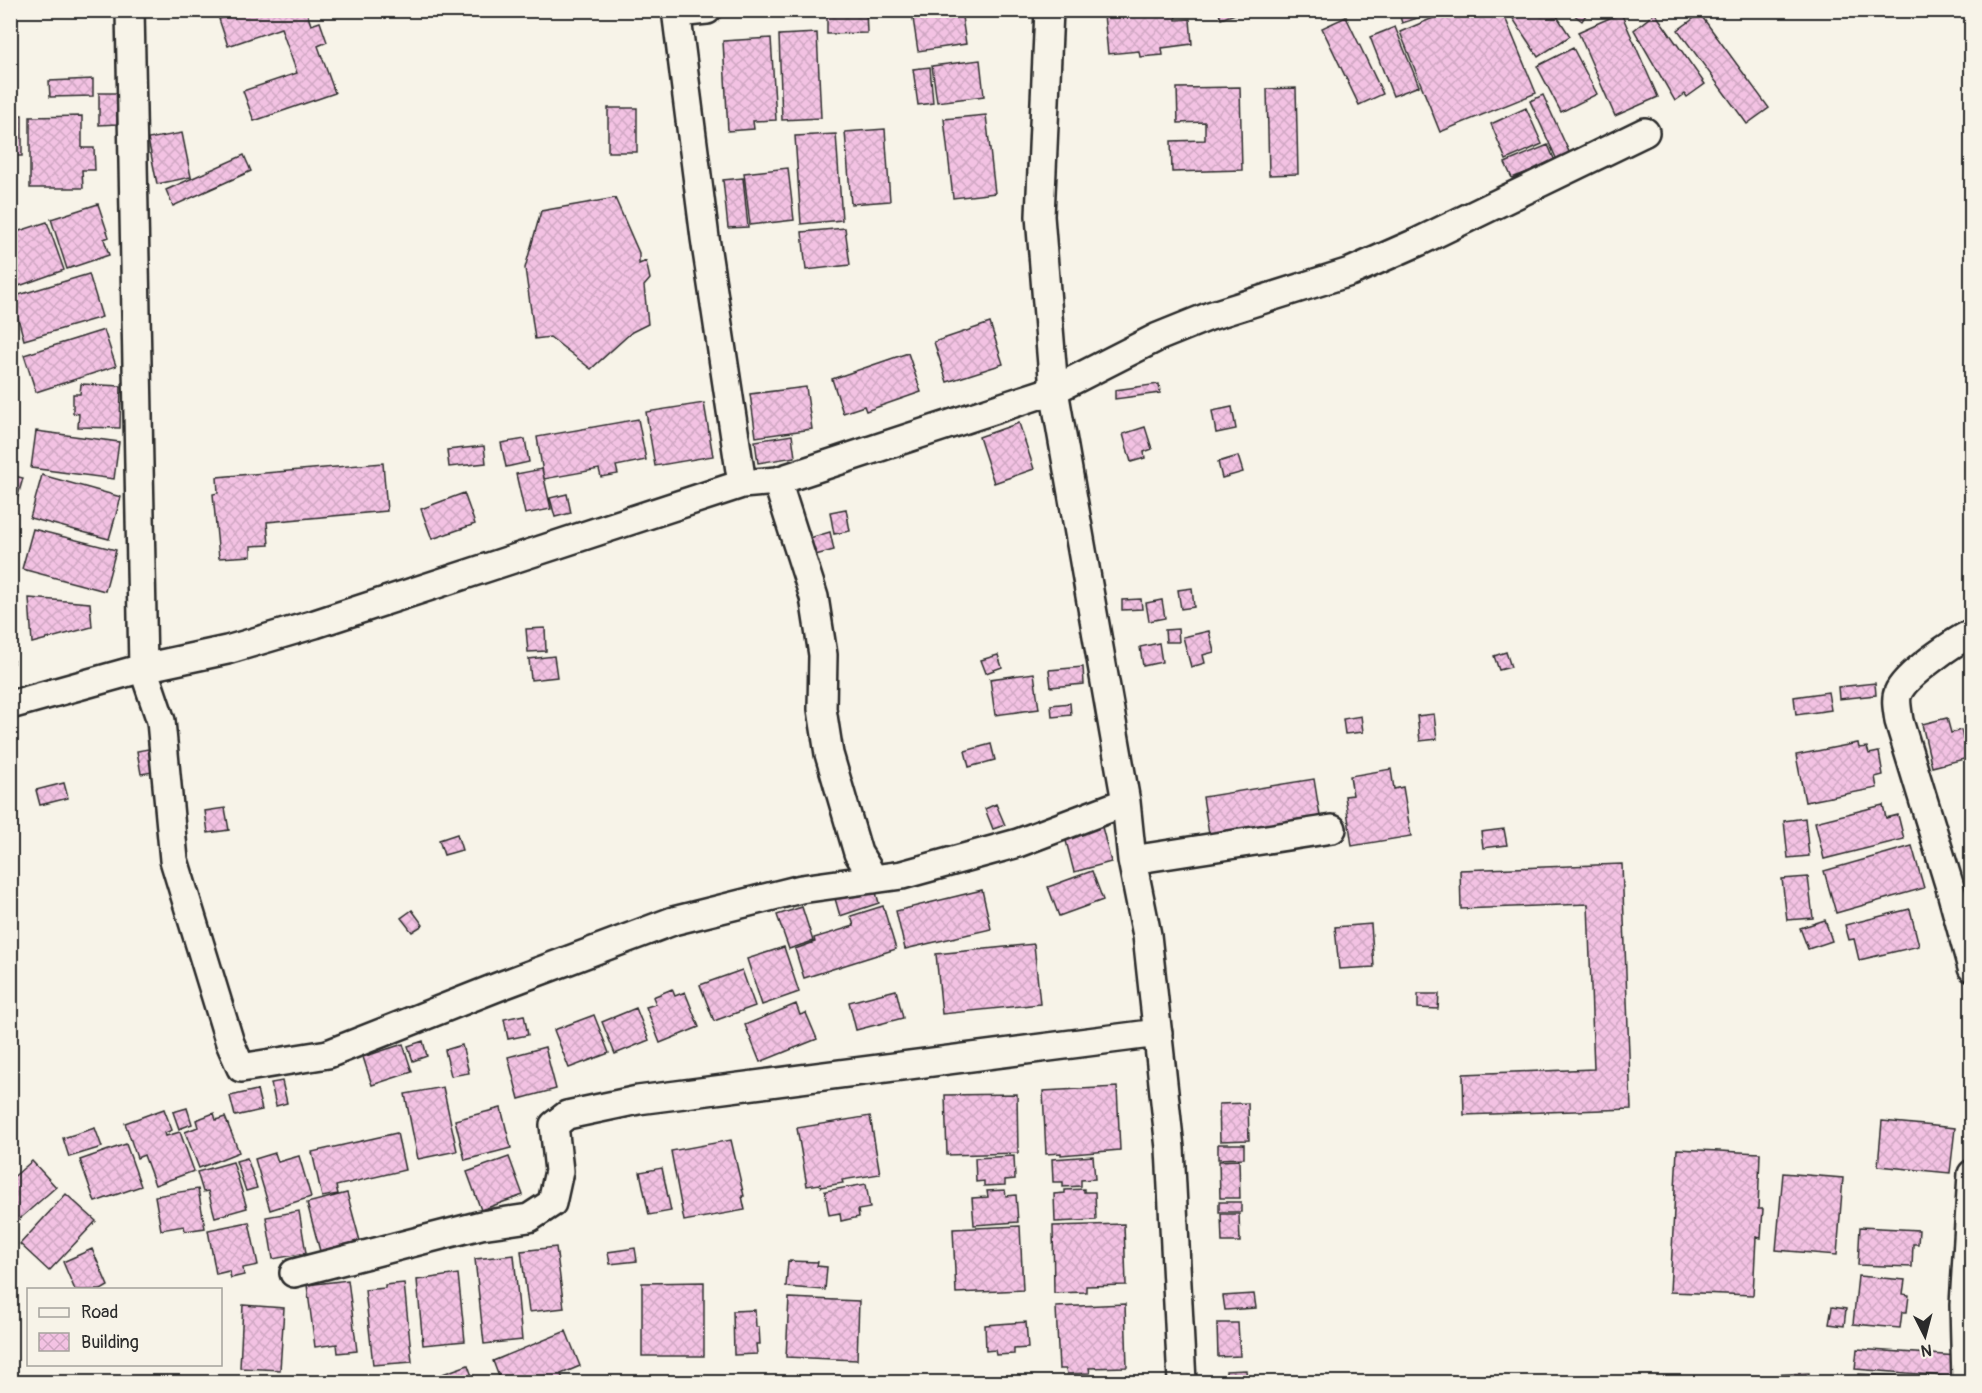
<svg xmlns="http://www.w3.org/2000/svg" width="1982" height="1393" viewBox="0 0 1982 1393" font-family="Pangolin,sans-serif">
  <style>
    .building { fill: url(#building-cross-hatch); stroke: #2b2b2b; stroke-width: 1.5 }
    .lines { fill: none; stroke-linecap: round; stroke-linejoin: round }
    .minor-casing { stroke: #2b2b2b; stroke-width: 32 }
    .minor { stroke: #f7f3e8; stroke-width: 27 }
  </style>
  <defs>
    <pattern id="building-cross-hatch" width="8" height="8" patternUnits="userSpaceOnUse" patternTransform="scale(1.5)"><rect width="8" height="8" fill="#f3c2e3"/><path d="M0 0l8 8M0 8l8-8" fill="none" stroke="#d0a7c3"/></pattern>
  </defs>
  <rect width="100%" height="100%" fill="#f7f3e8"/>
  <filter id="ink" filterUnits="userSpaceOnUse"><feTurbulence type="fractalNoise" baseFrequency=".0167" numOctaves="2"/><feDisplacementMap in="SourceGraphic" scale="12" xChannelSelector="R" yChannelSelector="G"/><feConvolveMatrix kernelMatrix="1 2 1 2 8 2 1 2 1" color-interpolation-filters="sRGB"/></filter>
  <g filter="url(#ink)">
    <path class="building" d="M243,10H306L311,25L320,22L327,42L318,46L335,93L254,121L243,91L297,73L281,28L228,46L219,19Z
      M827,10H866L867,33L827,34Z
      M921,10H961L966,44L918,51L912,12Z
      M1144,10H1175L1176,20L1190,19L1192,44L1162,48L1163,55L1140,57L1139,51L1108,54L1104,15Z
      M1218,10H1246L1221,19Z
      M1398,10H1442L1402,23Z
      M1452,10H1502L1536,93L1440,132L1400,32Z
      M1522,10H1553L1570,36L1538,57L1512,17Z
      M1568,10H1589L1582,21Z
      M1621,13L1658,97L1615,116L1578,32Z
      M1655,13L1705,84L1687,97L1685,94L1675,101L1634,30Z
      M1700,14L1769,108L1747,124L1678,30Z
      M1346,17L1383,94L1359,105L1322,28Z
      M1395,27L1419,86L1393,96L1370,37Z
      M817,33L821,118L782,120L779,35Z
      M771,38L776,120L753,121L754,129L728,131L723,41Z
      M1573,48L1597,94L1561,112L1537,66Z
      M980,60L984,96L937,102L932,66Z
      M930,67L933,103L918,105L913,69Z
      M93,79V96L50,97L49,81Z
      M1240,87L1242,170L1172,172L1171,141L1205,140V122L1178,123L1177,88Z
      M1296,88L1298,174L1269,175L1267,89Z
      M99,93H117V124L99,125Z
      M1543,95L1570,154L1557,160L1530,101Z
      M608,108H637V152H608Z
      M1526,108L1542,144L1506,160L1491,124Z
      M10,115H22V156H10Z
      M986,115L995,193L953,198L944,119Z
      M82,116V148H94L95,170H82L83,188H30V117Z
      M885,129L890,201L851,204L845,132Z
      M182,133L191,177L157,184L148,139Z
      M836,134L842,220L801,224L795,136Z
      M1548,145L1555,161L1512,178L1505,163Z
      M244,155L251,171L173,206L166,190Z
      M788,168L794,220L750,225L744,173Z
      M743,178L748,227L728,228L723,180Z
      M615,198L639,253V264L646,261L650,279L644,286L648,324L632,332L591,369L550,337L535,339L525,268L541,211Z
      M98,204L109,237L104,239L109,255L67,269L51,219Z
      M47,222L64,270L19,286L10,261V234Z
      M845,228L850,265L806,270L802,232Z
      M89,274L102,317L24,340L12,297Z
      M990,323L1003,364L947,382L934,342Z
      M104,330L116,366L36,392L24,355Z
      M908,353L921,392L866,411L864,406L843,413L832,379Z
      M81,384L121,386L120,428L78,427L79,414L73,413V394H80Z
      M1159,384L1160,393L1115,399V390Z
      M806,387L812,429L756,437L750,394Z
      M704,403L713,456L655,466L646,412Z
      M1232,407L1236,429L1216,433L1212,411Z
      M638,419L646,460L616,466L618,474L601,477L599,469L544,479L537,437Z
      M1019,423L1034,469L994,483L979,437Z
      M1145,427L1152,449L1144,452L1145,458L1131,462L1123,434Z
      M36,431L119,442L114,479L31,468Z
      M792,435L795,457L758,463L755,441Z
      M525,439L529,462L506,467L501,443Z
      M484,446L486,463L449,467L447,450Z
      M1238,456L1243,472L1222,478L1218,462Z
      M383,463L387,511L267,522L269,545L251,546V556L219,558L213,494L218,493L217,477Z
      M542,469L551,509L525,514L516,474Z
      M10,475L23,478L12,517L10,516Z
      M42,475L121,497L109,539L30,518Z
      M464,493L475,524L432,539L421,509Z
      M567,494L571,513L555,517L550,498Z
      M846,509L850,531L834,534L830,512Z
      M33,529L116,550L105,591L22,569Z
      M830,532L834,550L808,557L803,540Z
      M1192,588L1194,607L1181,609L1178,590Z
      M10,590H14L13,663H10Z
      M29,598L90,603L92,627L32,643Z
      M1141,599L1142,609L1122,610V600Z
      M1162,600L1165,618L1149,621L1146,603Z
      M545,628L546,651L528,652L526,629Z
      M1178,629L1179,642H1166L1165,630Z
      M1209,631L1214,652L1203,655L1205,663L1191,667L1183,637Z
      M1159,643L1162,662L1143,666L1140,647Z
      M1506,652L1511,667L1499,670L1494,656Z
      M998,655L1002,667L986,673L981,660Z
      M554,656L557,677L531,680L529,659Z
      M1083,667L1084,684L1051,687L1049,670Z
      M1034,673L1039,709L995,715L990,679Z
      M1875,683L1876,695L1839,699L1838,687Z
      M1828,692L1831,710L1796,715L1794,697Z
      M1070,703L1071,715L1052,717L1051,705Z
      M1434,714L1437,739L1420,741L1417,716Z
      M1361,716L1363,732L1345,734L1343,719Z
      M1947,718L1951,733L1961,730L1968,758L1932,767L1922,724Z
      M1858,743L1859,748L1867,747L1869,754L1879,752L1883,775L1875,777L1877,788L1805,802L1796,755Z
      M991,744L995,760L969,767L965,751Z
      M148,749L153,772L141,774L137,751Z
      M1391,769L1394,789L1403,787L1411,836L1352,846L1345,796L1353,795L1350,776Z
      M1314,779L1320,816L1209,834L1203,797Z
      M64,783L68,798L40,805L36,790Z
      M996,804L1005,825L993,829L985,809Z
      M1883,805L1886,818L1898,815L1904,839L1824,859L1815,822Z
      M225,808L229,830L208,833L205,811Z
      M1805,818L1809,856L1788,858L1784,821Z
      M1101,823L1111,862L1074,872L1064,833Z
      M1504,829L1507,845L1483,848L1481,832Z
      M457,834L462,850L444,855L439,840Z
      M1912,846L1924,888L1836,913L1824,871Z
      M1622,864L1631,1109L1464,1115L1463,1074L1594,1069L1588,904L1461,909L1460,870Z
      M1092,871L1103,900L1059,916L1048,887Z
      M1808,877L1813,918L1787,920L1782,879Z
      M873,882L879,903L840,916L834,895Z
      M982,890L991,929L905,949L896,911Z
      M883,906L896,949L804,978L795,949L815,942L814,938L854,926L851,916Z
      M802,907L813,941L789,949L777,915Z
      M1910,909L1919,946L1859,960L1854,939L1849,940L1845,925Z
      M412,910L423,925L412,932L401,918Z
      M1825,920L1832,941L1808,949L1800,928Z
      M1371,924L1374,967L1339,969L1335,927Z
      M1034,944L1040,1004L942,1014L936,954Z
      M784,947L799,992L762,1005L747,959Z
      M742,970L755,1006L714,1021L700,985Z
      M672,989L675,996L685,992L699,1027L660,1043L646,1007L656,1004L653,997Z
      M896,990L903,1018L856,1030L849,1002Z
      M1418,994H1439L1438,1009L1418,1008Z
      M796,1004L800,1015L806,1013L817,1039L760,1062L745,1025Z
      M636,1008L649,1040L615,1054L602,1022Z
      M524,1015L528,1035L508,1039L504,1019Z
      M594,1015L609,1053L569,1068L554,1030Z
      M423,1041L427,1056L413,1061L408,1046Z
      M403,1044L412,1072L372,1085L363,1057Z
      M462,1045L469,1073L451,1076L445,1050Z
      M545,1047L556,1089L519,1099L508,1057Z
      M282,1081L287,1103L276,1106L271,1083Z
      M443,1087L457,1151L418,1159L405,1094Z
      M1117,1087L1120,1150L1061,1155V1153L1046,1154L1043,1091Z
      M257,1090L262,1110L235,1116L230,1096Z
      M1017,1094L1018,1153L947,1155L945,1095Z
      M1248,1103L1249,1140L1220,1141L1219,1104Z
      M187,1108L192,1124L179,1129L173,1112Z
      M501,1108L511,1148L465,1160L455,1120Z
      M164,1109L172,1130L165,1133L166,1136L180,1132L194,1171L155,1185L144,1155L137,1158L125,1123Z
      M214,1113L216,1120L225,1117L239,1152L199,1168L185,1132L198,1127L196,1120Z
      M870,1116L880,1174L842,1180L843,1183L821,1187L820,1184L807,1186L797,1128Z
      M1882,1121L1955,1128L1950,1173L1878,1166Z
      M95,1128L102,1147L69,1157L63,1138Z
      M397,1133L405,1170L336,1186L338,1194L322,1197L312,1152Z
      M731,1140L744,1196H742L745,1210L684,1221L671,1151Z
      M126,1144L141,1186L95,1202L80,1160Z
      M1218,1144H1244V1158L1218,1159Z
      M1677,1149L1760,1153L1758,1209H1763L1761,1238L1756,1237L1753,1295L1670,1292Z
      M275,1153L278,1162L299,1156L311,1197L270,1210L255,1159Z
      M1014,1156L1015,1179L1005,1180V1185L984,1186V1181L976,1182L975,1158Z
      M1093,1156L1095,1179L1081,1180V1186L1063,1187V1182H1053L1052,1159Z
      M509,1157L523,1195L481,1210L467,1172Z
      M247,1158L257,1188L246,1191L236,1161Z
      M1239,1160L1240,1198H1220L1219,1161Z
      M32,1161L56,1187L15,1223L10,1217V1180Z
      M233,1162L247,1208L215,1217L208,1191L203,1192L197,1172Z
      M662,1168L671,1211L649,1215L640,1172Z
      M1783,1173L1843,1178L1837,1255L1776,1250Z
      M866,1184L870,1208L858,1210L859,1217L841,1221L840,1213L829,1215L825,1191Z
      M198,1189L205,1228L185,1231L184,1226L161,1230L155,1196Z
      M1084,1189V1192H1095L1096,1220L1055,1222L1054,1194L1065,1193V1190Z
      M1005,1190L1006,1196L1016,1195L1018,1222L974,1225L972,1198L988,1197L987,1191Z
      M347,1193L360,1241L320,1251L307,1203Z
      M66,1194L96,1221L49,1271L20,1244Z
      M1219,1202H1241V1212H1219Z
      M299,1211L306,1253L273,1259L266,1217Z
      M1221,1214H1239L1240,1242H1222Z
      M249,1222L258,1265L243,1268L244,1275L231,1278L229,1271L216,1274L208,1230Z
      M1124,1224L1126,1285L1086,1286V1292L1054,1293L1053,1226Z
      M1020,1226L1023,1290L956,1293L953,1229Z
      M1860,1227L1919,1230L1918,1244H1913L1912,1267L1858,1265Z
      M556,1247L564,1308L529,1312L521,1251Z
      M635,1248L637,1261L610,1264L608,1252Z
      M92,1249L108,1286L101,1290H75L63,1262Z
      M514,1255L522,1340L484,1344L475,1259Z
      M788,1261L818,1262L817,1266L827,1267L825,1290L786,1287Z
      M458,1274L465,1341L423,1345L417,1280Z
      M1858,1276L1905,1280L1903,1294L1909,1295L1907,1312H1902L1900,1328L1853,1324Z
      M348,1280L357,1351L338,1353L337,1344L315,1347L307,1285Z
      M704,1282V1356H642V1283Z
      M404,1283L412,1362L373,1365L365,1290L385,1288V1285Z
      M1254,1294L1256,1308L1225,1310L1223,1296Z
      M789,1298L859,1301L857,1360L786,1357Z
      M1125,1304L1127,1367L1089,1368L1090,1373L1067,1374L1066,1369H1059L1056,1307Z
      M243,1305L284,1308L280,1370L240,1368Z
      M1832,1307L1846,1309L1844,1326L1829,1324Z
      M755,1310L756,1327H759L760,1344H756L757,1354L734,1355L733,1311Z
      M1026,1322L1028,1348L1014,1349V1354L996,1355L995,1350L986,1351L985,1325Z
      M1217,1323H1238L1240,1356L1218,1357Z
      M566,1331L580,1366L561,1374L564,1382H501L493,1361Z
      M1857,1349L1958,1356L1956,1377L1855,1369Z
      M468,1365L474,1382H420Z
      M1246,1370L1247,1382H1226V1371Z
      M1809,1373V1382H1771V1375Z
      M1858,1374L1919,1377L1918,1382H1857Z"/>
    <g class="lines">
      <defs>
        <path id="minor" d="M130,10L143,668L161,721L174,860L230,1043L241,1068L328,1054L500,986L673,921L801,889L902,875L1018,843L1126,802
          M676,10L705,238L742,484
          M1049,10L1040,216L1054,390L1126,802L1132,860L1147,935L1170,1148L1182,1382
          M677,13L707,10
          M777,481L814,597L823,655L822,709L829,754L858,853L874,879
          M1972,633C1954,642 1905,675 1898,693C1895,700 1898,713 1899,721L1949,884L1972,968
          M10,705L143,668L227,650L315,624L742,484L777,481L1054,390L1158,337L1210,316L1350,272L1418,242L1645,132
          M1132,860L1332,829
          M294,1273L481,1225L529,1218L552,1203L559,1171L554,1125L567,1115L638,1100L1158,1033
          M1966,1382L1964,1305L1972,1174"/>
      </defs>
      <use href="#minor" class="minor-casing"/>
      <use href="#minor" class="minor"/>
    </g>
  </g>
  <rect width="1982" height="1393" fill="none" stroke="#f7f3e8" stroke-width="36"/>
  <rect x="18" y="18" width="1946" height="1357" fill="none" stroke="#2b2b2b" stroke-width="2" filter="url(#ink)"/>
  <rect x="27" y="1288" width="195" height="78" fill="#f7f3e8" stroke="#a5a39c" stroke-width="1.5"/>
  <rect x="39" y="1308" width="30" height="9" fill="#f7f3e8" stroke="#a5a39c" stroke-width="1.5"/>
  <text x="81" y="1318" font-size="18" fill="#2b2b2b">Road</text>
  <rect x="39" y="1333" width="30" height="18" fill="url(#building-cross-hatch)" stroke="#a5a39c" stroke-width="1.5"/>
  <text x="81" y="1348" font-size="18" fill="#2b2b2b">Building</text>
  <g transform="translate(1925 1336) rotate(174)" stroke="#f7f3e8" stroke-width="4.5" paint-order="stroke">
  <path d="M0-4.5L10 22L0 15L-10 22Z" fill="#2b2b2b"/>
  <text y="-9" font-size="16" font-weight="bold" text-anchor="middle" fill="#2b2b2b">N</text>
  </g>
</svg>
